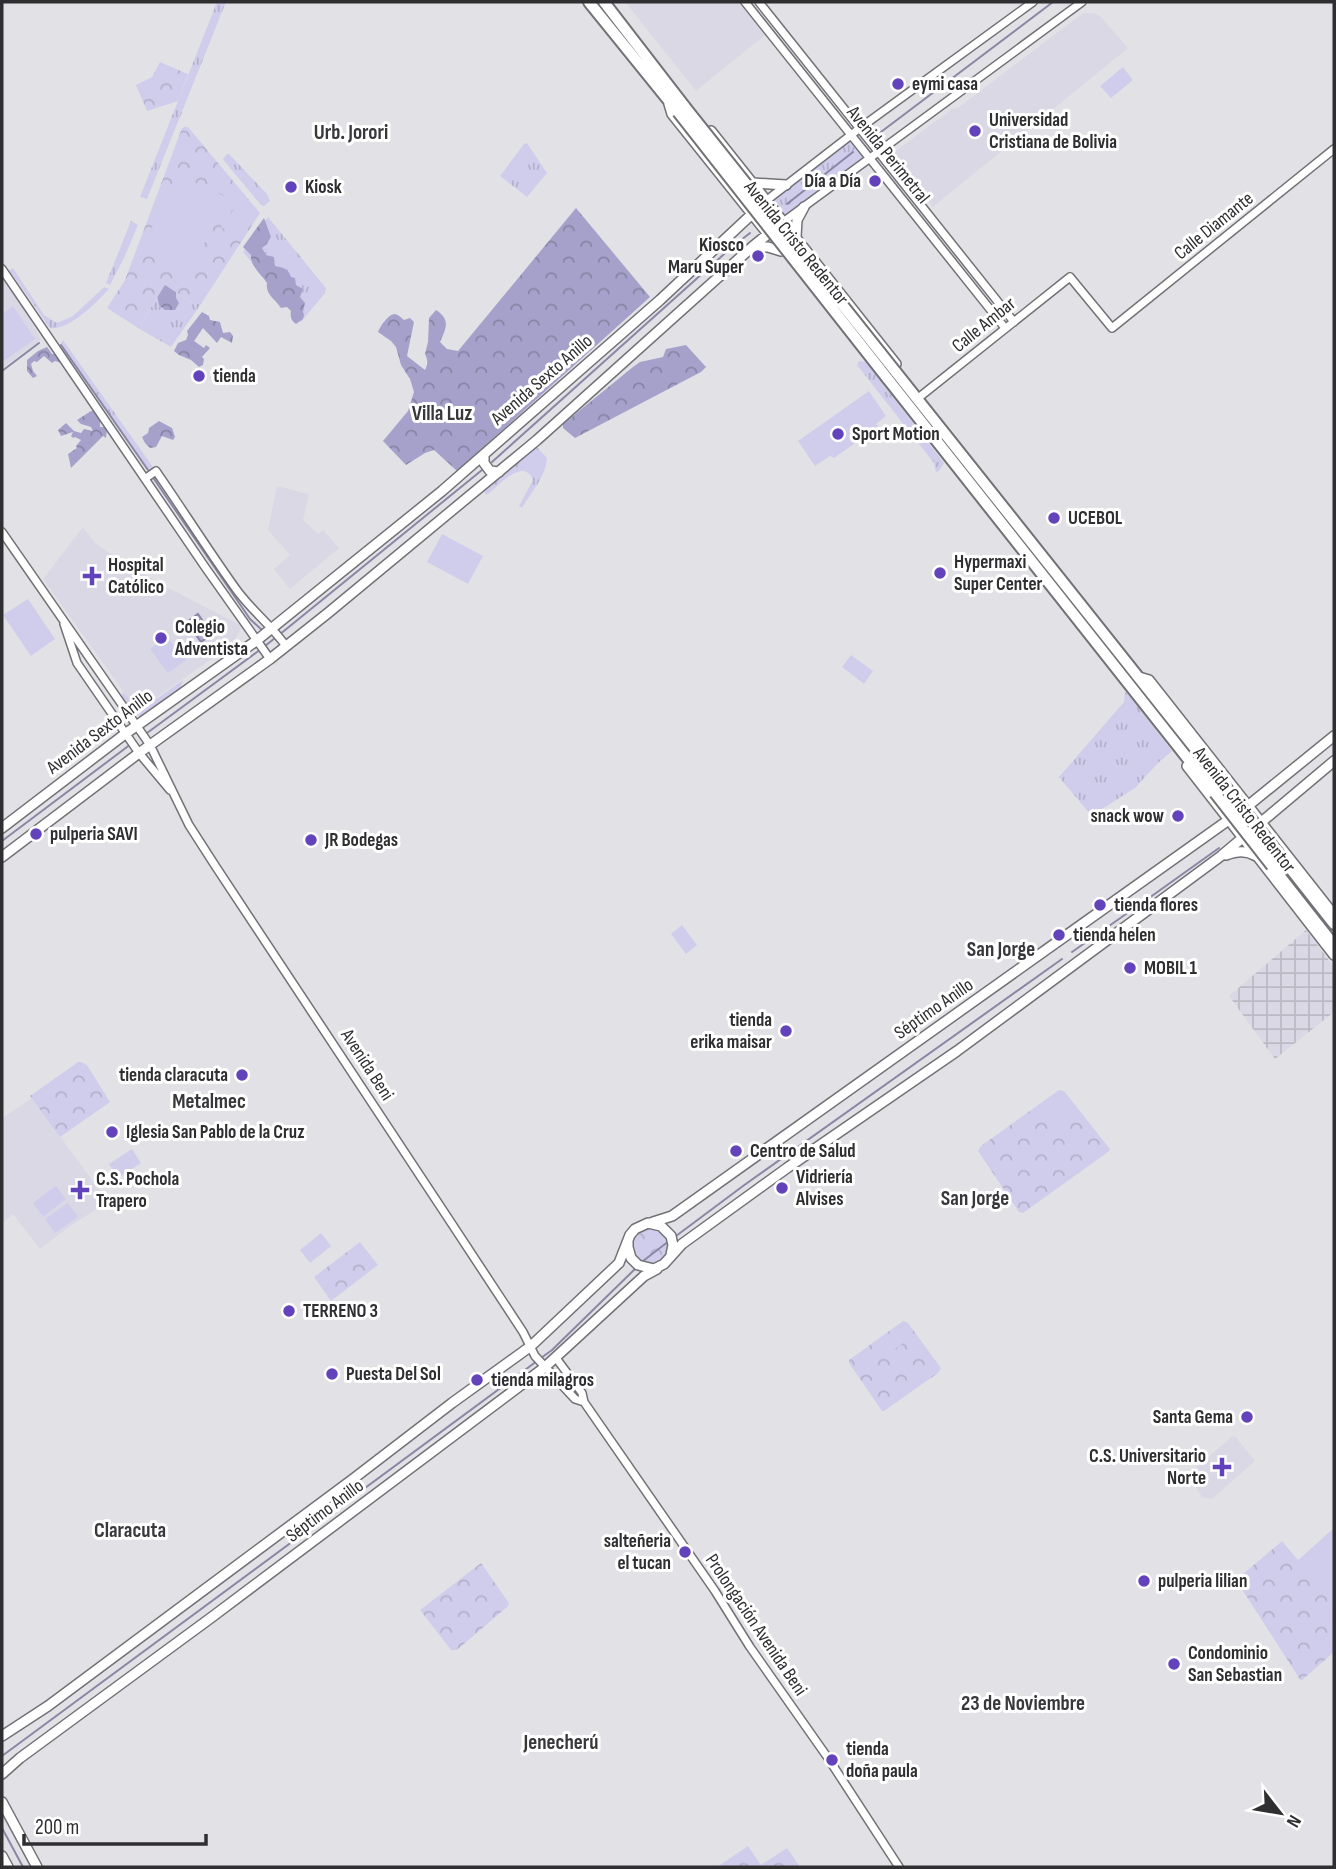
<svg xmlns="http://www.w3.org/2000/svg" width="1336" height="1869" viewBox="0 0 1336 1869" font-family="'Sofia Sans Condensed',sans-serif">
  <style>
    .built { fill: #d9d8e4 }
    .industrial { fill: url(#industrial-grid) }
    .grass { fill: url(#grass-tufts) }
    .forest { fill: url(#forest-crowns) }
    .park { fill: url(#park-crowns) }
    .garden { fill: #d0cdec }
    .water { fill: url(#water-ripples); stroke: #8a87a5; stroke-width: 2 }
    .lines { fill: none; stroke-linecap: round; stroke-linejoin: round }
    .stream { stroke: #8a87a5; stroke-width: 2 }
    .minor-casing { stroke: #727176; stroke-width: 10 }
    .major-casing { stroke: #727176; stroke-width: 12 }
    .highway-casing { stroke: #727176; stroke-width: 14 }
    .minor { stroke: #fff; stroke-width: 7 }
    .major { stroke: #fff; stroke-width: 9 }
    .highway { stroke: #fff; stroke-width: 10 }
    .highway-bridge-casing { stroke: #727176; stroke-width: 14; stroke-linecap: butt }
    .highway-bridge { stroke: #fff; stroke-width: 10 }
    .poi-dot { fill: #6243bc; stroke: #fff; stroke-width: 2.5 }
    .labels { text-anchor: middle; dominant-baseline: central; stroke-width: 6; stroke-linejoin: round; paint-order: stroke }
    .poi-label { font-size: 19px; font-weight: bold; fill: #2f2f31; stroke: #fff; text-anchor: start }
    .street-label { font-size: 19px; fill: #2f2f31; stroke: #fff }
    .neighbourhood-label { font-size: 21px; font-weight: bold; fill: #38383c; stroke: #fff }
  </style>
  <defs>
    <pattern id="industrial-grid" width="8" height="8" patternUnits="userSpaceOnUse" patternTransform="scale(1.75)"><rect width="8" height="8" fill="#d9d8e4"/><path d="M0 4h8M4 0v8" fill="none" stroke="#bbbac4"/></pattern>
    <pattern id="grass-tufts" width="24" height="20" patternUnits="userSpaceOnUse" patternTransform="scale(1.75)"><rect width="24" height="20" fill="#d0cdec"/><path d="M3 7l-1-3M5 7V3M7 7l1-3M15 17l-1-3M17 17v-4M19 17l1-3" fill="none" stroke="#b3b0cb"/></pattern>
    <pattern id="forest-crowns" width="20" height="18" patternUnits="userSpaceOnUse" patternTransform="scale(1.75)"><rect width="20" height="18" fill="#a5a1ca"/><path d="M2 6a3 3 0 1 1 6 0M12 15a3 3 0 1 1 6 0" fill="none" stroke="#8784a5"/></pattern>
    <pattern id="park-crowns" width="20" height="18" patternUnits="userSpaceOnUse" patternTransform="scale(1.75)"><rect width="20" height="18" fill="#d0cdec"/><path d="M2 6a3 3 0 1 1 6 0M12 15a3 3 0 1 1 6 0" fill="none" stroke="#b3b0cb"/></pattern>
    <pattern id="water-ripples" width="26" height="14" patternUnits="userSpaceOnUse" patternTransform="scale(1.75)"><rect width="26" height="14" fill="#b1add7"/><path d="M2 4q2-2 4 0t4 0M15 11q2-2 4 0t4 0" fill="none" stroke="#908daf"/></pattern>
  </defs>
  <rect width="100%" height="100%" fill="#e2e2e6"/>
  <path class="built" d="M625,2H739L765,35L696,91Z
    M1083,13H1094L1101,17L1128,48L933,207L893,157V153L952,109L959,107Z
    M2,275L23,306L41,340L2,368Z
    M277,486L309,494L303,520L318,534L323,530L339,548L290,589L274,569L290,555L268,530Z
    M83,527L95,543L118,559L163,585L240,625L241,628L235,640L231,645L147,704H138L128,698L43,579Z
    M32,1098L108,1202L70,1226L40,1249L13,1214L2,1224V1118Z
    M1234,1435L1255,1461L1212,1499L1202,1497L1188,1474Z"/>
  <path class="industrial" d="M1306,930L1334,967V1012L1275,1059L1229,996Z"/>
  <path class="grass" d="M217,2H226L147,199L140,197Z
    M851,140L864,157L785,215L773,198Z
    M527,143L547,173L527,197L500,176L524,144Z
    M227,154H229L267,194L270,201L264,206L261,205L225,162L223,159Z
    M268,217L326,288L325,293L301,322L243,252Z
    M131,221L138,225L124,258L110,285L106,283Z
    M13,268L44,315L57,323L73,316L104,287L109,289C96,303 69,331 50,328L9,270Z
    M165,285L194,304H201L171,347L138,328Z
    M63,340L163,481L158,484L60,345Z
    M859,361L866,362L944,463L939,471L936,472L934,463L857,365Z
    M536,446L547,458C546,476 531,493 522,508L519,506L533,480C523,456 499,486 487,495L484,492Z
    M183,680L179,692L142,717L135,714L121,697L123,692C143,717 163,693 183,680Z
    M1127,692L1172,751L1159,762L1135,788L1094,814H1090L1059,777L1124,702L1125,693Z"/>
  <path class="forest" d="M576,208L650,297L457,471L434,450L425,453L406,465L383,441L408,411L414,392L410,379L401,365L396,347L391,341L378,332C380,327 388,314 395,314C397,314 402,318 404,320L410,318L414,322L407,356L425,370C428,364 428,360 425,354L428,342L429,318L436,310C451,320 446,328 440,342L447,349L458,351Z
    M264,218L271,237L266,245L262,248L266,255L274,257L275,266C284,268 288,268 291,277L295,278L296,285L303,289L300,297L305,303L303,312L304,315L303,319L296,324C291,320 290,317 291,311L287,307L281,308C275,299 265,294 267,283C261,274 250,266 251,255L243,247Z
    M161,281L176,289V298L179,303L175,310H165L159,305L157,295Z
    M202,312L209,316L210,320L220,322L223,333L230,332L233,336L232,343L221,337L217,343L203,328L194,341L204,348L206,345L210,348L202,357L204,359L203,365L199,367L191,360L179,355L174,351L178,343L186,340L188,335L187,331Z
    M686,345L706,367L701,372L575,438L563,428V424L633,367L640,362L663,357L666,349Z
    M47,347L52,354H56L61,363L55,361L52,363L44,356L37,362L34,361L31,364L33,371L37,376L33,378L27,371V360L38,351Z
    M91,411H94L97,413V417L100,420V427H104L107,429L106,438L103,436L71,468L68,454L77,448L76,446L81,440L75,437L73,438L71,436L73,432L61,436L58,430L66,423L74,431L81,433L84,429L93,431L91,427L81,424L77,420Z
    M159,421L172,428L175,437L173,440L162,436L156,447L150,448L145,443L142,437L148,433L149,428Z"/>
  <path class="park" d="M160,62L188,74L178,101L147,111L136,85L152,77Z
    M185,127H188L260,213L201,304H194L165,285L138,328L107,308L125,280L182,128Z
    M78,1062H81L87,1065L110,1102L60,1137L30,1096Z
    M1059,1090L1064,1091L1110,1149L1108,1152L1023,1213L1019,1212L978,1151L981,1146Z
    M632 1246a18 18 0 1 1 36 0a18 18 0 1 1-36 0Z
    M360,1242L378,1265L331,1301L314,1277Z
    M903,1321L908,1323L941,1368L938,1373L884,1411H882L849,1363V1360Z
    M1282,1541L1334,1603V1652L1301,1681L1236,1580Z
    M481,1563L509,1603L507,1607L457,1650H451L420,1610Z
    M748,1846L761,1865L787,1848L800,1867H717Z"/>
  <path class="garden" d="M1123,67L1133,80L1111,98L1100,86Z
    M177,174L226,197L192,270L143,247Z
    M237,205L250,214L235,236L221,227Z
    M13,306L35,339L2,362V314Z
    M869,391L886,416L876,424L878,427L834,458L830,456L815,466L798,441Z
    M442,534L483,556L468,584L427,562Z
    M28,599L55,639L31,656L3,615Z
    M167,637L186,660L168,673L150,649Z
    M851,655L873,671L864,684L842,667Z
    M682,925L697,945L686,954L671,934Z
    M1061,1098L1070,1110L1049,1125L1040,1113Z
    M132,1149L141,1163L118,1178L109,1164Z
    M56,1186L66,1199L43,1217L33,1203Z
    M68,1203L78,1217L55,1233L45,1219Z
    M321,1233L331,1246L310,1263L300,1250Z
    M905,1324L913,1336L892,1351L884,1339Z
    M1334,1528V1604L1297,1561Z"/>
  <path class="water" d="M198,614L212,634L201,642L187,622Z"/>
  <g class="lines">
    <path class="stream" d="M873,138L1053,2
      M787,204L853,152
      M61,345L148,470
      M2,371L39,343
      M492,462L732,247L750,233
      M154,479L250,619L263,631
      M279,635L482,470
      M265,646L275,638
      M147,733L261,649
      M2,841L131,744
      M1149,898L1219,848
      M1072,952L1136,907
      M676,1236L743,1186L1062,959
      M643,1261L669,1241
      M541,1358L552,1350L636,1268
      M2,1756L537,1361
      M2,1828L23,1867"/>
    <defs>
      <path id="minor" d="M745,2L1005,328
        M759,2L1014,322
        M767,200L860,128L1033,2
        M783,222L1082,2
        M2,269L205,567L270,659
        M917,399L1070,277L1112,328L1334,149
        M146,478L156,471C183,510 208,550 236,589C251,610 271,625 286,646
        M2,532L150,745L189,825L216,867L448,1218L523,1332L535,1356L575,1399L584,1402
        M64,624L77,663L139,753L170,790
        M556,1358L582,1393L584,1402L715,1591L750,1647L828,1758L899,1867"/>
      <path id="major" d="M669,104L672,114L768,234
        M711,131L896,364
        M753,183L786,185
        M796,237L797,220L804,207
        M752,247H768L781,251
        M484,455V463L490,471L499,472
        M1139,677L1149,680L1334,915
        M1187,766L1334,955
        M2,828L125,734L256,641L442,491L660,300L767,200
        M1226,855C1237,851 1246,850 1256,856
        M2,857L139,753L270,659L328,613L537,440L752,247L783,222
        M653,1222L672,1216L1244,809L1334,736
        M628,1242V1247L631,1258L638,1265L654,1269L664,1264L682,1244L787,1168L957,1051L1221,856L1334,761
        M2,1736L48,1706L353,1479L452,1403L531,1346L619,1263L630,1235L635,1229L648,1223L661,1226L671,1236L673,1245L671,1255
        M2,1774L20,1758L212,1617L545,1367L644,1276L657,1269
        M2,1802L37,1867
        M2,1856L8,1867"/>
      <path id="highway" d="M589,2L678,112
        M604,2L685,107
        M895,371L1224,785
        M887,378L1215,793
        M1282,858L1334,924
        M1272,866L1334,945"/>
    </defs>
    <use href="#minor" class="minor-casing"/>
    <use href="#major" class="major-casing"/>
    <use href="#highway" class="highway-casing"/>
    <use href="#minor" class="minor"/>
    <use href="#major" class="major"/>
    <use href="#highway" class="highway"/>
    <defs>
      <path id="highway-bridge" d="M685,107L895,371
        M678,112L887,378
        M1224,785L1282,858
        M1215,793L1272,866"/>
    </defs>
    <use href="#highway-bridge" class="highway-bridge-casing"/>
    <use href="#highway-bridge" class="highway-bridge"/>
  </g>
  <g class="poi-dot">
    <circle cx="898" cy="84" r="7"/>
    <circle cx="975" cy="131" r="7"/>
    <circle cx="875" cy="181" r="7"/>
    <circle cx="291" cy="187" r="7"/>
    <circle cx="758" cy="256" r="7"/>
    <circle cx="199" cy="376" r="7"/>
    <circle cx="838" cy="434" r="7"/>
    <circle cx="1054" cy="518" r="7"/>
    <circle cx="940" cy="573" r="7"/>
    <path d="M88.5 565.5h7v7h7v7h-7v7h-7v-7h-7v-7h7z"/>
    <circle cx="161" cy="638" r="7"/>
    <circle cx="1178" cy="816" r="7"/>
    <circle cx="36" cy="834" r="7"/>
    <circle cx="311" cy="840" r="7"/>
    <circle cx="1100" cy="905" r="7"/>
    <circle cx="1059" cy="935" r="7"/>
    <circle cx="1130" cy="968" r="7"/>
    <circle cx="786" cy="1031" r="7"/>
    <circle cx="242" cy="1075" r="7"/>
    <circle cx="112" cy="1132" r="7"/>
    <circle cx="736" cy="1151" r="7"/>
    <circle cx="782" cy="1188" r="7"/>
    <path d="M76.5 1179.5h7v7h7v7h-7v7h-7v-7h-7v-7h7z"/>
    <circle cx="289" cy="1311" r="7"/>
    <circle cx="332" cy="1374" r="7"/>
    <circle cx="477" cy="1380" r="7"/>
    <circle cx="1247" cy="1417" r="7"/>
    <path d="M1218.5 1456.5h7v7h7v7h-7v7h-7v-7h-7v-7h7z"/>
    <circle cx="685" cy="1552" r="7"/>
    <circle cx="1144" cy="1581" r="7"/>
    <circle cx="1174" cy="1664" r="7"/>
    <circle cx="832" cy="1760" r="7"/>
  </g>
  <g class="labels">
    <g class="poi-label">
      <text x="912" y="84">eymi casa</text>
      <text x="989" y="120">Universidad<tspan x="989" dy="22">Cristiana de Bolivia</tspan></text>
      <text x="861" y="181" text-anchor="end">Día a Día</text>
      <text x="305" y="187">Kiosk</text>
      <text x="744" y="245" text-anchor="end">Kiosco<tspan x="744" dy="22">Maru Super</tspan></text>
      <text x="213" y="376">tienda</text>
      <text x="852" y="434">Sport Motion</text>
      <text x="1068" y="518">UCEBOL</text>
      <text x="954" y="562">Hypermaxi<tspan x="954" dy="22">Super Center</tspan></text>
      <text x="108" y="565">Hospital<tspan x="108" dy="22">Católico</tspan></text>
      <text x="175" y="627">Colegio<tspan x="175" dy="22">Adventista</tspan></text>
      <text x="1164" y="816" text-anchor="end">snack wow</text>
      <text x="50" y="834">pulperia SAVI</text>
      <text x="325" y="840">JR Bodegas</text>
      <text x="1114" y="905">tienda flores</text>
      <text x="1073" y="935">tienda helen</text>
      <text x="1144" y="968">MOBIL 1</text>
      <text x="772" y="1020" text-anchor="end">tienda<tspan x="772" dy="22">erika maisar</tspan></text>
      <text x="228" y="1075" text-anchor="end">tienda claracuta</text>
      <text x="126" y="1132">Iglesia San Pablo de la Cruz</text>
      <text x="750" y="1151">Centro de Salud</text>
      <text x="796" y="1177">Vidriería<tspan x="796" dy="22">Alvises</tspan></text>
      <text x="96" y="1179">C.S. Pochola<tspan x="96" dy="22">Trapero</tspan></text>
      <text x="303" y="1311">TERRENO 3</text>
      <text x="346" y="1374">Puesta Del Sol</text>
      <text x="491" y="1380">tienda milagros</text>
      <text x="1233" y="1417" text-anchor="end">Santa Gema</text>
      <text x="1206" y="1456" text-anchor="end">C.S. Universitario<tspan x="1206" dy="22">Norte</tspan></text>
      <text x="671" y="1541" text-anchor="end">salteñeria<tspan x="671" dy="22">el tucan</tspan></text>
      <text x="1158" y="1581">pulperia lilian</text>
      <text x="1188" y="1653">Condominio<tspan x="1188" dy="22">San Sebastian</tspan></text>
      <text x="846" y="1749">tienda<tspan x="846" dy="22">doña paula</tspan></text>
    </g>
    <g class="street-label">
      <text transform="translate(888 155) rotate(51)">Avenida Perimetral</text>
      <text transform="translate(1214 226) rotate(-39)">Calle Diamante</text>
      <text transform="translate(796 243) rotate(51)">Avenida Cristo Redentor</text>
      <text transform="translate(984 325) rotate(-39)">Calle Ambar</text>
      <text transform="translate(542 380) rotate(-41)">Avenida Sexto Anillo</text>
      <text transform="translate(100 732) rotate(-37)">Avenida Sexto Anillo</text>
      <text transform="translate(1244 810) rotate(52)">Avenida Cristo Redentor</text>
      <text transform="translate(934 1009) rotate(-35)">Séptimo Anillo</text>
      <text transform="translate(367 1065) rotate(57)">Avenida Beni</text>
      <text transform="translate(325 1511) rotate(-37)">Séptimo Anillo</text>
      <text transform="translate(756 1625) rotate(56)">Prolongación Avenida Beni</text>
    </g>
    <g class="neighbourhood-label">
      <text x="351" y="132">Urb. Jorori</text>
      <text x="442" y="413">Villa Luz</text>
      <text x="1001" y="949">San Jorge</text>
      <text x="209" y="1101">Metalmec</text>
      <text x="975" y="1198">San Jorge</text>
      <text x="130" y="1530">Claracuta</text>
      <text x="1023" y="1703">23 de Noviembre</text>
      <text x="561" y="1742">Jenecherú</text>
    </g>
  </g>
  <rect width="1336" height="1869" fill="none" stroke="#2f2f31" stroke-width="7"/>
  <g transform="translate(1280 1813) rotate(121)" stroke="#ffffff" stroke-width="5" paint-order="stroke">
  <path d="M0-5L12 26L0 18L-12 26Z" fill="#2f2f31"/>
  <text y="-10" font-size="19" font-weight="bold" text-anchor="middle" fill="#2f2f31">N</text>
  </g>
  <path d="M24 1834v10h182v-10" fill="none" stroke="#2f2f31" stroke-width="3.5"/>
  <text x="35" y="1834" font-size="21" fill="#2f2f31" stroke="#ffffff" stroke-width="5" paint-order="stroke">200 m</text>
</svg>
